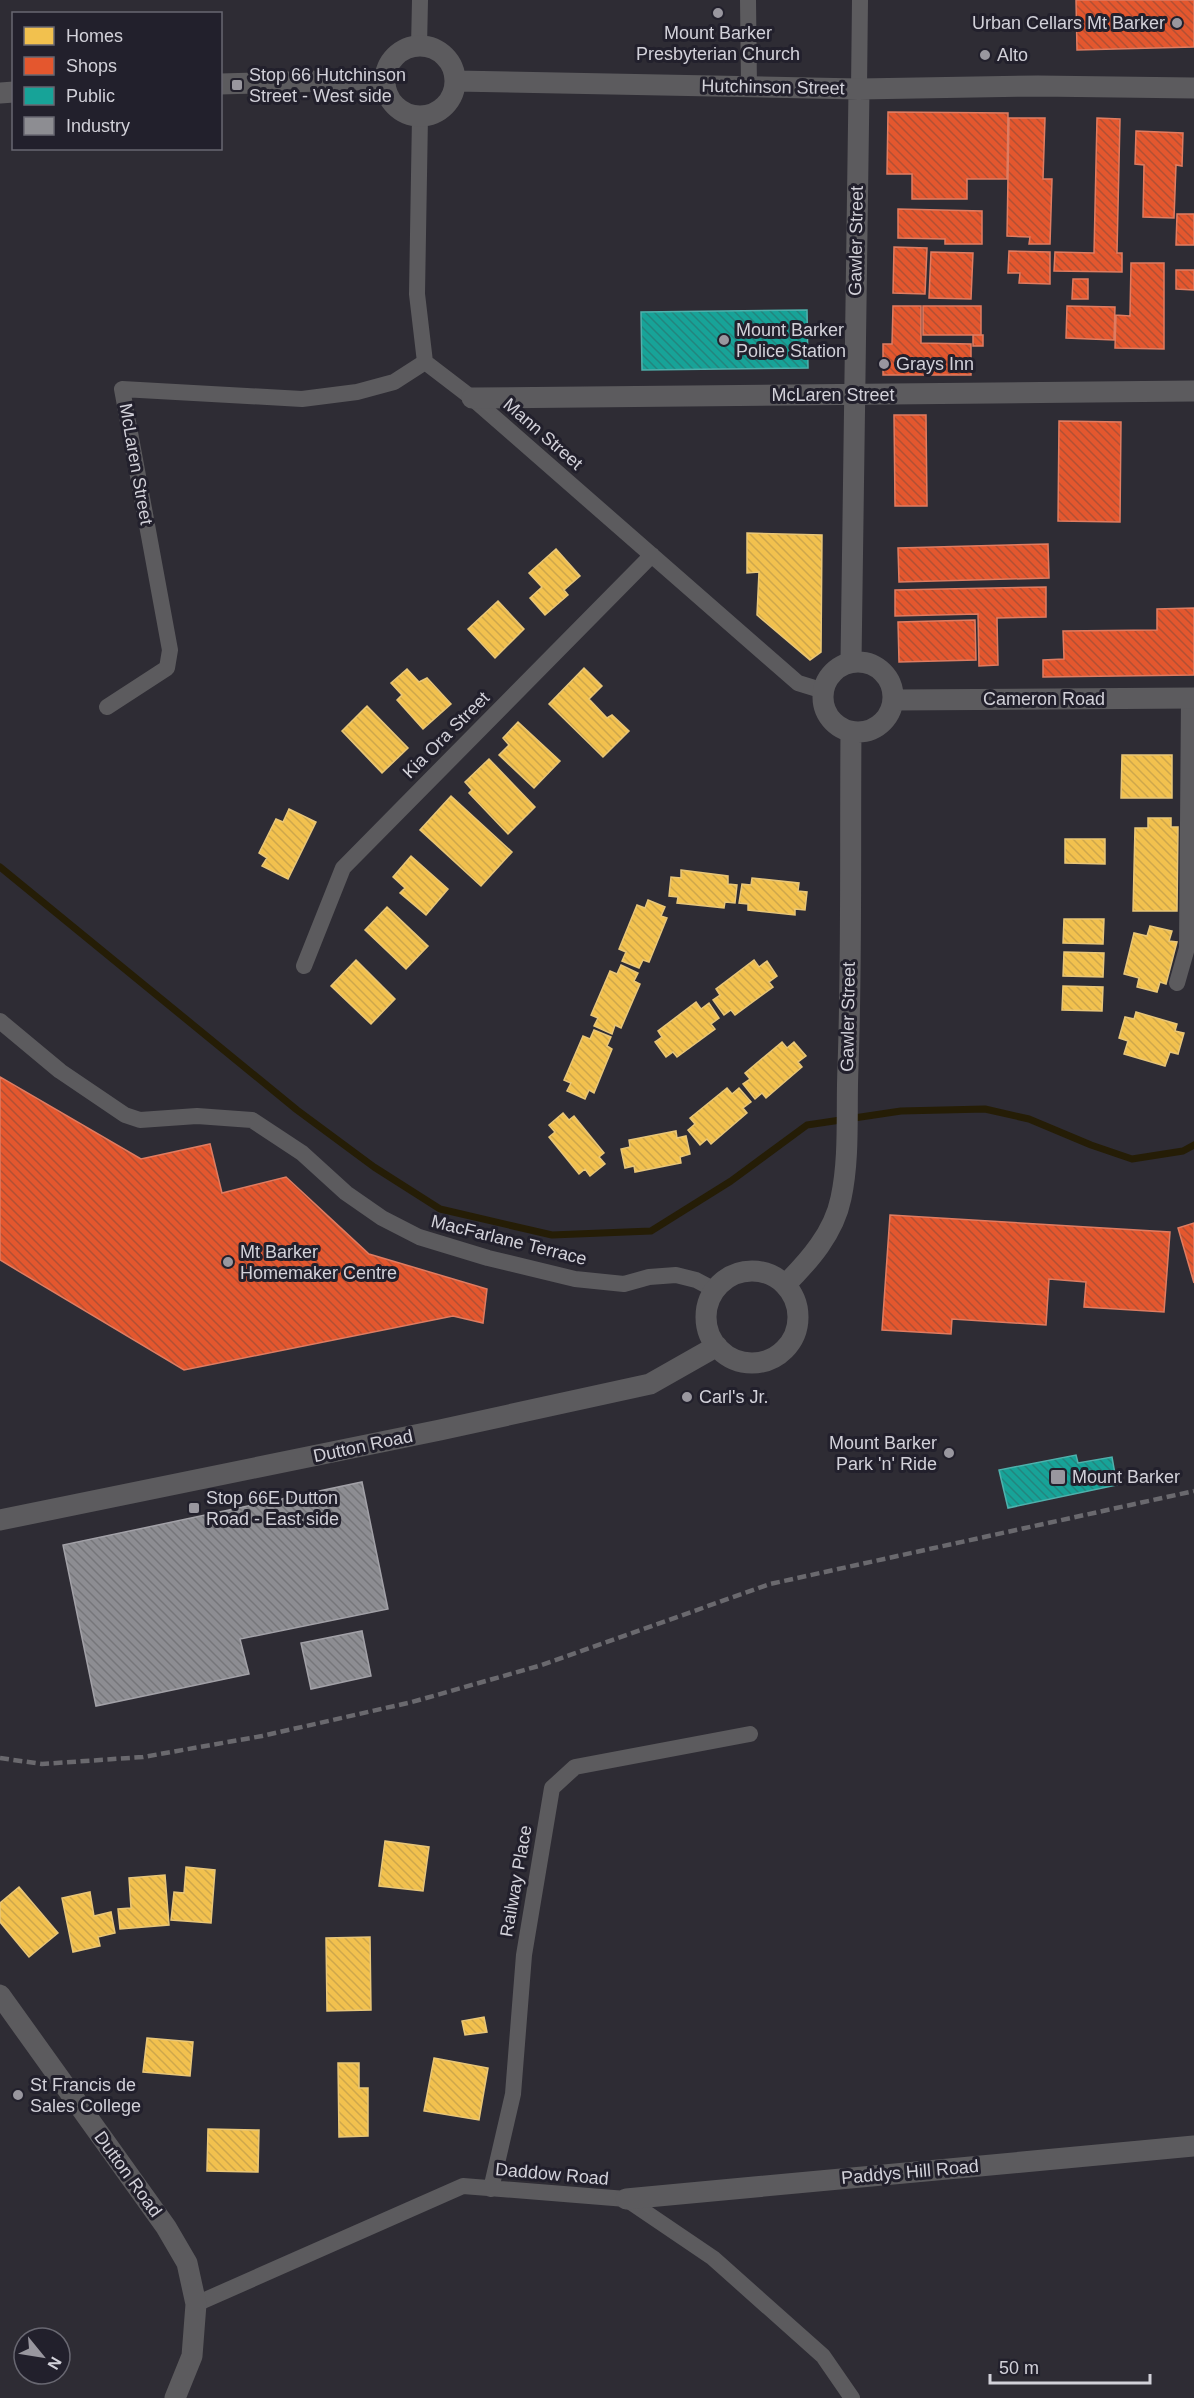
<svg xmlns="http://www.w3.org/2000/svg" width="1194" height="2398" viewBox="0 0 1194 2398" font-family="Arial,sans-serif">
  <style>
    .homes { fill: url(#homes-back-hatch); stroke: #e8c678; stroke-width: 1.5 }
    .shops { fill: url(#shops-back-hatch); stroke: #df7c61; stroke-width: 1.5 }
    .public { fill: url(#public-back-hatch); stroke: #4fb1ac; stroke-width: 1.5 }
    .industry { fill: url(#industry-back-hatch); stroke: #a2a1a7; stroke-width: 1.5 }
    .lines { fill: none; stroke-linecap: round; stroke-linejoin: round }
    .stream { stroke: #251d06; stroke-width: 7 }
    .minor { stroke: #5c5b5e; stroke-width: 16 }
    .tertiary { stroke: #5c5b5e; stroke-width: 21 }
    .rail { stroke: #6a696e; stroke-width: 4.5; stroke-dasharray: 9 4.5; stroke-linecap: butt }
    .poi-dot { fill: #99979f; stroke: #22202c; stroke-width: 2 }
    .labels { text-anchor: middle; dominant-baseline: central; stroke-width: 6; stroke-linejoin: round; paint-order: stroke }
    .poi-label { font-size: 18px; fill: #d2d1d9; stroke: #22202c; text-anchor: start }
    .street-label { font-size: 18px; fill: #d2d1d9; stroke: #22202c }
  </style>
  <defs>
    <pattern id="homes-back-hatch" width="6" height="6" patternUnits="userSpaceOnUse" patternTransform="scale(1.5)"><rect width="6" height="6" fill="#f2c14e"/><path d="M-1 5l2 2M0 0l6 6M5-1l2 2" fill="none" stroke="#cea74b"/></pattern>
    <pattern id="shops-back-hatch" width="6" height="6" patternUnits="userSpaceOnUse" patternTransform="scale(1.5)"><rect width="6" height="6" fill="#e4572e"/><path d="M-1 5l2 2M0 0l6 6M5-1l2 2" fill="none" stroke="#b25034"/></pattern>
    <pattern id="public-back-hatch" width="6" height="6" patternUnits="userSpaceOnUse" patternTransform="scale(1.5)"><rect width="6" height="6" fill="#17a398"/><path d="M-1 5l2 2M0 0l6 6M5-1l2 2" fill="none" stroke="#23857e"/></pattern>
    <pattern id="industry-back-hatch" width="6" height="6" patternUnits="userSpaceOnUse" patternTransform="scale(1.5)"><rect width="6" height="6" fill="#8d8d92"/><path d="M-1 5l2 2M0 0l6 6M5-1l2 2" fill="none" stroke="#76767a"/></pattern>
  </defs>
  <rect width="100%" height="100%" fill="#2e2c34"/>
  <path class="homes" d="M747,533L822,535L821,652L810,660L757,615L759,572L747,573Z
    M556,549L580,576L564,590L568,595L545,615L530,598L542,587L529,573Z
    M498,601L524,629L495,658L468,629Z
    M584,668L602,686L589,699L607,718L612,715L629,731L603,757L549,704Z
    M407,669L419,682L427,678L451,704L423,729L397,700L402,695L391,683Z
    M367,706L408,748L382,773L342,731Z
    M518,722L560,761L534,788L499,755L509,745L503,738Z
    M1122,755H1172V798H1121Z
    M489,759L535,807L508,834L469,793L472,790L465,782Z
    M451,796L512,852L481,886L420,830Z
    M289,809L316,822L288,879L262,866L267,858L259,853L276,819L283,822Z
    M1148,818H1171V827H1178L1177,911H1133L1135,828H1148Z
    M1065,839H1105V864L1065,863Z
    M411,856L448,889L426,915L400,893L405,888L393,877Z
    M681,870L728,876V884L737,885L735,903L725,902L724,908L677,903L678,897L669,896L671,877L681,878Z
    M752,878L799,883L798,891L807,892L805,910L795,909V915L748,910V904L739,903L742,884L751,885Z
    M648,900L665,907L661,916L667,918L649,962L643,960L639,968L622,961L626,952L619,949L637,905L645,908Z
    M387,907L428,946L406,969L365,930Z
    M1064,919H1104L1103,944L1063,943Z
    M1150,926L1172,931L1169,941L1177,942L1166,984L1160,982L1157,992L1137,987L1139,978L1124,974L1134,933L1147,936Z
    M1064,952L1104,953L1103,977L1063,976Z
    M356,960L395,999L371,1024L331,986Z
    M754,960L759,967L767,961L777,976L769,982L773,987L735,1015L731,1010L724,1015L713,1000L720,995L716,989Z
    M621,965L638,973L634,981L640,984L621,1028L615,1025L612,1034L594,1026L598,1018L591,1015L610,971L617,974Z
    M1063,986L1103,987L1102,1011L1062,1010Z
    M696,1002L701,1009L709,1003L719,1018L711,1024L715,1029L677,1057L673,1052L666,1057L655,1042L662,1037L658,1031Z
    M1136,1012L1177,1024L1175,1031L1184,1033L1178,1054L1170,1052L1165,1066L1124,1054L1128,1041L1119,1038L1125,1017L1134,1019Z
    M594,1030L611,1037L607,1046L612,1049L594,1093L589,1090L585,1099L567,1091L571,1083L564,1080L583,1036L590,1039Z
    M782,1042L787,1048L794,1042L806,1056L798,1062L802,1067L766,1098L762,1093L755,1099L743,1084L750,1079L745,1073Z
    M727,1088L732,1094L739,1088L751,1102L743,1108L747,1113L711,1144L707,1139L700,1145L688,1130L695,1124L690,1118Z
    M563,1113L569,1120L574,1116L604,1153L599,1157L605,1164L590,1176L585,1169L579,1174L549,1137L555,1132L549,1125Z
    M676,1131L677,1138L686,1136L690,1154L680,1157L681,1163L635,1172L634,1166L625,1168L621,1149L630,1147L629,1140Z
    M385,1841L429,1847L423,1891L379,1886Z
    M186,1867L215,1870L211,1923L171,1920L174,1892L184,1893Z
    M165,1875L169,1925L120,1929L118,1909L131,1908L129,1878Z
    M19,1887L58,1933L29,1957L0,1922V1903Z
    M90,1892L94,1916L111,1912L115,1933L98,1937L100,1946L73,1952L62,1898Z
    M370,1937L371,2010L327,2011L326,1938Z
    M484,2017L487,2032L465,2035L462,2021Z
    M147,2038L193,2042L190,2076L143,2072Z
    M434,2058L488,2068L479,2120L424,2111Z
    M338,2063H359V2088H368V2136L339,2137Z
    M208,2129L259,2130L258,2172L207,2171Z"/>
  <path class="shops" d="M1076,0H1194V47L1077,50Z
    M888,112L1008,113L1007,179H967V199H912V174H887Z
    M1009,118H1045L1043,179H1052L1050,244H1029L1030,237L1007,236Z
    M1097,118L1120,119L1117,253H1122V272L1054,271L1055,252L1094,253Z
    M1136,131L1183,133L1182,166L1176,165L1174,218L1143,217L1144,165L1135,164Z
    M898,209L982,211V244H945V239L898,238Z
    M1177,214H1194V245H1176Z
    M894,247L927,248L925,294L893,293Z
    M1009,251L1050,252V284L1019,283L1020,273H1008Z
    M931,252L973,253L971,299L929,298Z
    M1131,263H1164V349L1115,348L1116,315L1130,316Z
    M1176,270H1194V290L1176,289Z
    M1073,279H1088V299H1072Z
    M893,306H921V343L971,344V375H883V344H892Z
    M923,306H981V335H923Z
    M1067,306L1115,307L1114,340L1066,338Z
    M973,335H983V346H973Z
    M894,415H926L927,506H895Z
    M1059,421L1121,422L1120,522L1058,521Z
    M1048,544L1049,578L899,582L898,548Z
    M1046,587V617L997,618L998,665L979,666L978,614L895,616V590Z
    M1194,608V675L1043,677V660L1064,659L1063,631L1157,630V609Z
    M975,620L976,660L899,662L898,622Z
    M0,1077L141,1159L210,1144L222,1193L286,1177L369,1254L487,1289L483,1323L453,1316L184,1370L0,1260Z
    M890,1215L1170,1232L1164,1312L1084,1307L1086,1282L1049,1279L1046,1325L952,1319L951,1334L882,1330Z
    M1194,1223V1283L1178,1228Z"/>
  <path class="public" d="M807,310L808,368L642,370L641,312Z
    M1076,1455L1078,1463L1112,1457L1117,1485L1008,1508L999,1470Z"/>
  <path class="industry" d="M362,1482L388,1609L240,1639L249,1674L96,1706L63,1545Z
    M362,1631L371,1676L311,1689L301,1643Z"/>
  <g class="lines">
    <path class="stream" d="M0,867L297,1110L374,1167L440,1209L552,1235L651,1231L731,1181L807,1125L901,1111L985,1109L1029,1119L1091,1145L1132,1159L1183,1151L1194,1145"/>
    <path class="minor" d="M748,0L749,87
      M419,47L420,0
      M859,89L860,0
      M420,116L417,294L425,362L472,398L798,683L824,691
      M107,707L167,668L170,650L122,389L302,399L357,392L394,382L425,362
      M304,966L343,868L652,555
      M1177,983L1187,948L1189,698
      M0,1021L60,1071L125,1115L140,1120L197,1116L252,1120L302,1153L346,1193L382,1218L419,1237L488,1258L575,1279L624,1284L649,1277L676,1275L696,1280L715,1290
      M491,2189L513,2094L524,1955L552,1788L575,1767L750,1734
      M196,2304L463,2186L626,2199L713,2258L823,2356L852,2398"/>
    <path class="tertiary" d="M385 81a35 35 0 1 1 70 0a35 35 0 1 1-70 0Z
      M455,81L859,89L1038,86L1194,88
      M220,84L385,79
      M0,93L14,92
      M472,398L1194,391
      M851,662L859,89
      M823 697a35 35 0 1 1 70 0a35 35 0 1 1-70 0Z
      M893,700L1194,698
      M706 1317a46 46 0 1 1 92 0a46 46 0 1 1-92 0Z
      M785,1285C809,1261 834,1233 841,1198C850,1156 846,1110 848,1067C852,955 850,843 851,731
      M0,1520L440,1430L650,1384L717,1346
      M0,1995L166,2227L187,2263L196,2304L192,2356L175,2398
      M626,2199L1194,2146"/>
    <path class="rail" d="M0,1758L42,1764L143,1757L262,1736L412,1702L542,1665L770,1584L1194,1491"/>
  </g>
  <g class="poi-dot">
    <circle cx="718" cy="13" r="6"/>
    <circle cx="1177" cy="23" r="6"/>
    <circle cx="985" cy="55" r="6"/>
    <rect x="231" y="79" width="12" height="12" rx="3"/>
    <circle cx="724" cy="340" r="6"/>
    <circle cx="884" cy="364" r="6"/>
    <circle cx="228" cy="1262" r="6"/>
    <circle cx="687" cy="1397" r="6"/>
    <circle cx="949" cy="1453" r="6"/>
    <rect x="1050" y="1469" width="16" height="16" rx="3"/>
    <rect x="188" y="1502" width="12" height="12" rx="3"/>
    <circle cx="18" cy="2095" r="6"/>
  </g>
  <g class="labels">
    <g class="poi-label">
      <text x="1165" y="23" text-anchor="end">Urban Cellars Mt Barker</text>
      <text x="718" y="33" text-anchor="middle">Mount Barker<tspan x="718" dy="21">Presbyterian Church</tspan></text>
      <text x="997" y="55">Alto</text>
      <text x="249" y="75">Stop 66 Hutchinson<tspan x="249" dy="21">Street - West side</tspan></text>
      <text x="736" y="330">Mount Barker<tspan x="736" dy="21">Police Station</tspan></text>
      <text x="896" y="364">Grays Inn</text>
      <text x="240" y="1252">Mt Barker<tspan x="240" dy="21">Homemaker Centre</tspan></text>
      <text x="699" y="1397">Carl's Jr.</text>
      <text x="937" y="1443" text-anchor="end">Mount Barker<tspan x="937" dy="21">Park 'n' Ride</tspan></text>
      <text x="1072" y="1477">Mount Barker</text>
      <text x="206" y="1498">Stop 66E Dutton<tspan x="206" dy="21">Road - East side</tspan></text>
      <text x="30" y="2085">St Francis de<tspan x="30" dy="21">Sales College</tspan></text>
    </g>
    <g class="street-label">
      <text transform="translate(773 87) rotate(1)">Hutchinson Street</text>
      <text transform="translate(856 241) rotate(-89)">Gawler Street</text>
      <text x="833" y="395">McLaren Street</text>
      <text transform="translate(543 434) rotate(41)">Mann Street</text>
      <text transform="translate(136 464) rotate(80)">McLaren Street</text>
      <text x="1044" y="699">Cameron Road</text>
      <text transform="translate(446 735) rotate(-45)">Kia Ora Street</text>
      <text transform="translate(848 1017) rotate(-89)">Gawler Street</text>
      <text transform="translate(509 1240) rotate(14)">MacFarlane Terrace</text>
      <text transform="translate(363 1446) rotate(-12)">Dutton Road</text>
      <text transform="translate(516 1881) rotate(-80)">Railway Place</text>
      <text transform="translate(910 2172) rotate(-5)">Paddys Hill Road</text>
      <text transform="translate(128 2174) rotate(54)">Dutton Road</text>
      <text transform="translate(552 2174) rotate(5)">Daddow Road</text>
    </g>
  </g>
  <rect x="12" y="12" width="210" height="138" fill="#22202c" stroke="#686771" stroke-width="1.5"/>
  <rect x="24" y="27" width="30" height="18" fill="#f2c14e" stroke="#686771" stroke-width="1.5"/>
  <text x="66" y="42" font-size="18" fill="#d2d1d9">Homes</text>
  <rect x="24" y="57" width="30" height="18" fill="#e4572e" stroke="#686771" stroke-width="1.5"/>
  <text x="66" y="72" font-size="18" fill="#d2d1d9">Shops</text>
  <rect x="24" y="87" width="30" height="18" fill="#17a398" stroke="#686771" stroke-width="1.5"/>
  <text x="66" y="102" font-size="18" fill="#d2d1d9">Public</text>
  <rect x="24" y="117" width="30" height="18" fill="#8d8d92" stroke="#686771" stroke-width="1.5"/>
  <text x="66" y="132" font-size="18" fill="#d2d1d9">Industry</text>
  <g transform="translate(42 2356) rotate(120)"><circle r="28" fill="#22202c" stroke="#686771" stroke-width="1.5"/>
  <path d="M0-4.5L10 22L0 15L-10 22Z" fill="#99979f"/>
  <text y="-9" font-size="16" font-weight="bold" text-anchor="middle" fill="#d2d1d9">N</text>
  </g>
  <path d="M990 2374v9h160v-9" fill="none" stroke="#d2d1d9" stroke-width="3"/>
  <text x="999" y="2374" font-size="18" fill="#d2d1d9" stroke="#22202c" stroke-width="4.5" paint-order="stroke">50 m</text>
</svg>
